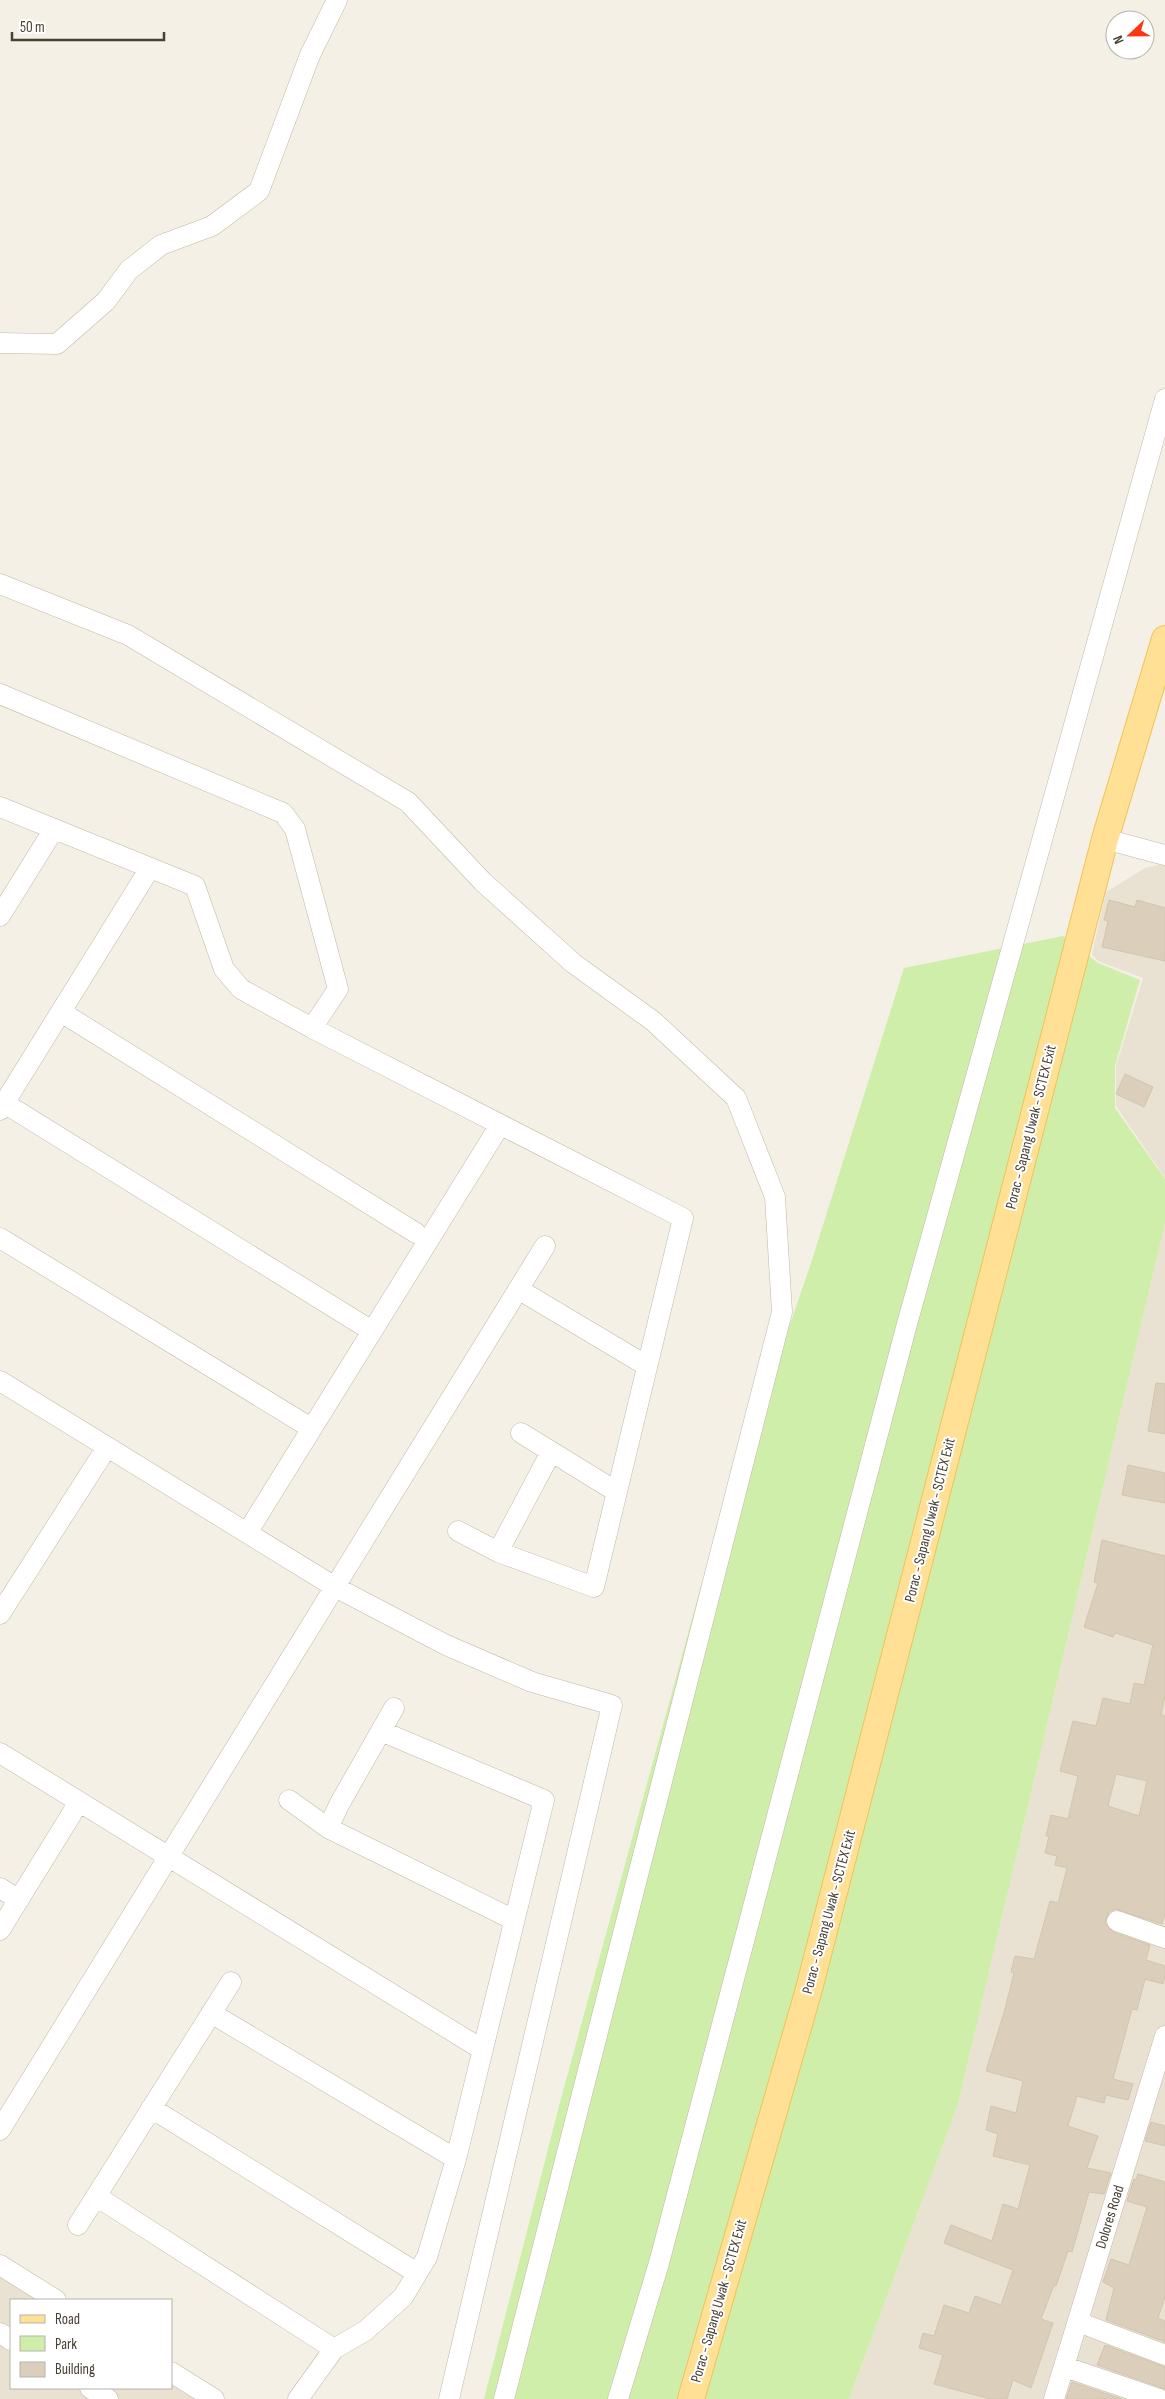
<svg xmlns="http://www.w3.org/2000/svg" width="1165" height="2399" viewBox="0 0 1165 2399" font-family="'Sofia Sans Condensed',sans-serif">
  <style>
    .residential { fill: #e9e2d3 }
    .green { fill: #cfeea9 }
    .building { fill: #dbcfbc; stroke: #d3c4ac; fill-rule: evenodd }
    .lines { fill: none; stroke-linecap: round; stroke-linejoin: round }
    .minor-casing { stroke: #c1b8a7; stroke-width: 21 }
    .major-casing { stroke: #f1c257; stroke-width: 28 }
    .minor { stroke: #fff; stroke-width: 20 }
    .major { stroke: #ffe094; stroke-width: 26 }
    .labels { text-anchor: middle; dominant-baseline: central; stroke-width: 4; stroke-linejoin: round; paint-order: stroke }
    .street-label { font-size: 15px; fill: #484034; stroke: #fff }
  </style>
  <rect width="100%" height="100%" fill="#f5f0e5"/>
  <path class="residential" d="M1165,863V1178L1116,1106V1066L1143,978L1098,961L1092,954L1106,892L1145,868Z
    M1165,1223V2399H849L958,2104Z
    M0,2270L49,2300H11V2388H171V2376L208,2399H0Z"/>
  <path class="green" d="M1063,936L1098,963L1140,980L1115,1066V1108L1165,1179V1223L958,2104L849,2399H484L559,2106L702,1582L812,1260L904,968Z"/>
  <path class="building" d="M1109,900L1135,907L1137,900L1165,908V961L1102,947L1108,921L1104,920Z
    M1125,1074L1153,1087L1144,1107L1116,1094Z
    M1156,1383L1165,1384V1434L1148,1431Z
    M1128,1465L1165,1473V1503L1122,1495Z
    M1102,1540L1165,1556V1696L1161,1715L1165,1716V1914L1162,1924L1115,1909L1109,1912L1105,1923L1113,1932L1150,1945L1146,1960L1165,1966V1976L1163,1984L1145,1979L1137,2010L1132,2009L1113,2079L1133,2084L1128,2100L1106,2095L1104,2103L1077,2096L1068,2126L1098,2136L1087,2168L1111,2173L1104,2194L1089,2192L1072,2252L1068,2251L1056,2286L1054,2285L1041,2319L1053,2323L1031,2388L1013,2380L1007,2399H990L934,2384L943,2355L919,2348L923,2333L934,2336L944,2305L969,2313L975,2296L1001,2305L1013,2270L944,2243L951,2225L992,2241L1003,2204L1018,2209L1030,2165L993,2156L998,2134L986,2130L991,2106L1016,2113L1023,2081L986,2071L1005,2009L1014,1973L1011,1972L1015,1956L1034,1959L1050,1901L1058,1903L1067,1868L1055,1865L1057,1856L1045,1853L1049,1836H1046L1051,1815L1068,1819L1078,1776L1060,1771L1073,1721L1096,1726L1103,1698L1130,1704L1134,1683L1144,1685L1153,1645L1115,1633L1113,1637L1084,1627L1098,1583L1094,1582ZM1116,1774L1147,1781L1139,1816L1108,1806Z
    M1151,2122L1165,2126V2146L1145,2141Z
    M1138,2174L1165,2182V2297L1158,2318L1165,2321V2342L1106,2320L1114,2288L1103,2282L1111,2259L1129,2265L1147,2207L1127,2201L1134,2179L1136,2180Z
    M1105,2345L1165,2367V2389L1097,2365Z
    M1072,2382L1122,2399H1066Z"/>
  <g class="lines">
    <defs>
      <path id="minor" d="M0,343L57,344L106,301L129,270L161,245L212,226L259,191L310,55L337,0
        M0,584L128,635L408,802L483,882L573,963L653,1021L736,1098L775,1197L782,1312L504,2399
        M0,694L283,813L295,829L338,989L312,1028
        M0,807L195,886L224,969L241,989L312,1028L683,1218L594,1587L498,1552L458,1531
        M1105,839L1165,855
        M0,916L54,829
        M61,1012L416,1233
        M4,1103L372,1331
        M0,1110L150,868
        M0,1238L311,1428
        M518,1289L647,1366
        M0,1381L335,1587L446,1645L532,1682L612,1705L449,2399
        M521,1433L617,1492
        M247,1533L500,1125
        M498,1552L551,1452
        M0,1614L107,1447
        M0,1753L483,2050
        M289,1800L328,1828L514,1920
        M328,1828L340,1803L394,1708
        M0,1888L19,1900
        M1117,1921L1165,1938
        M0,1930L79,1802
        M211,2013L456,2159
        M151,2108L417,2273
        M0,2130L545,1246
        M96,2196L334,2349
        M78,2225L231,1982
        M0,2265L56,2300
        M1078,2322L1165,2355
        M0,2333L11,2340
        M1065,2367L1159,2399
        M171,2372L214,2399
        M90,2388L108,2399
        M298,2399L334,2349L365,2331L403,2297L427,2257L456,2159L544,1800L381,1731
        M618,2399L659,2263L907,1324L1165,399
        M1054,2399L1165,2036"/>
      <path id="major" d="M691,2399L809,1989L1105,839L1165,639"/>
    </defs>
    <use href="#minor" class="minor-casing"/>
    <use href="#major" class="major-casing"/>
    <use href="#minor" class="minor"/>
    <use href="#major" class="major"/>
  </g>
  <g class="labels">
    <g class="street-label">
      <text transform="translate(1031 1127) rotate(-76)">Porac - Sapang Uwak - SCTEX Exit</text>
      <text transform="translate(930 1520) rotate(-76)">Porac - Sapang Uwak - SCTEX Exit</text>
      <text transform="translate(829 1912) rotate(-75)">Porac - Sapang Uwak - SCTEX Exit</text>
      <text transform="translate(1110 2217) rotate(-73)">Dolores Road</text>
      <text transform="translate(719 2301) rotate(-74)">Porac - Sapang Uwak - SCTEX Exit</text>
    </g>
  </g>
  <rect x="10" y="2299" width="162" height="90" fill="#ffffff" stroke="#b6b3ae"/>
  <rect x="20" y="2315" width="25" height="8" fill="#ffe094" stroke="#b6b3ae"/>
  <text x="55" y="2324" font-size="15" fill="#484034">Road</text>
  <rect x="20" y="2336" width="25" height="15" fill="#cfeea9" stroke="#b6b3ae"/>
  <text x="55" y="2349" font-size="15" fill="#484034">Park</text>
  <rect x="20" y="2362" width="25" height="15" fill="#dbcfbc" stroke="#b6b3ae"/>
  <text x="55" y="2374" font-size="15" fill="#484034">Building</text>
  <g transform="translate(1130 35) rotate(248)"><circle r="24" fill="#ffffff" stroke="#b6b3ae"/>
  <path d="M0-4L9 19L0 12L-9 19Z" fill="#ff3412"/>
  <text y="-8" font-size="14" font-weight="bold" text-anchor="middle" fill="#484034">N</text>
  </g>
  <path d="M12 32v8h152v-8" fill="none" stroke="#484034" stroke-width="2.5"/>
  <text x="20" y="32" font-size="15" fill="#484034" stroke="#ffffff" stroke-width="4" paint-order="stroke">50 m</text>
</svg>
